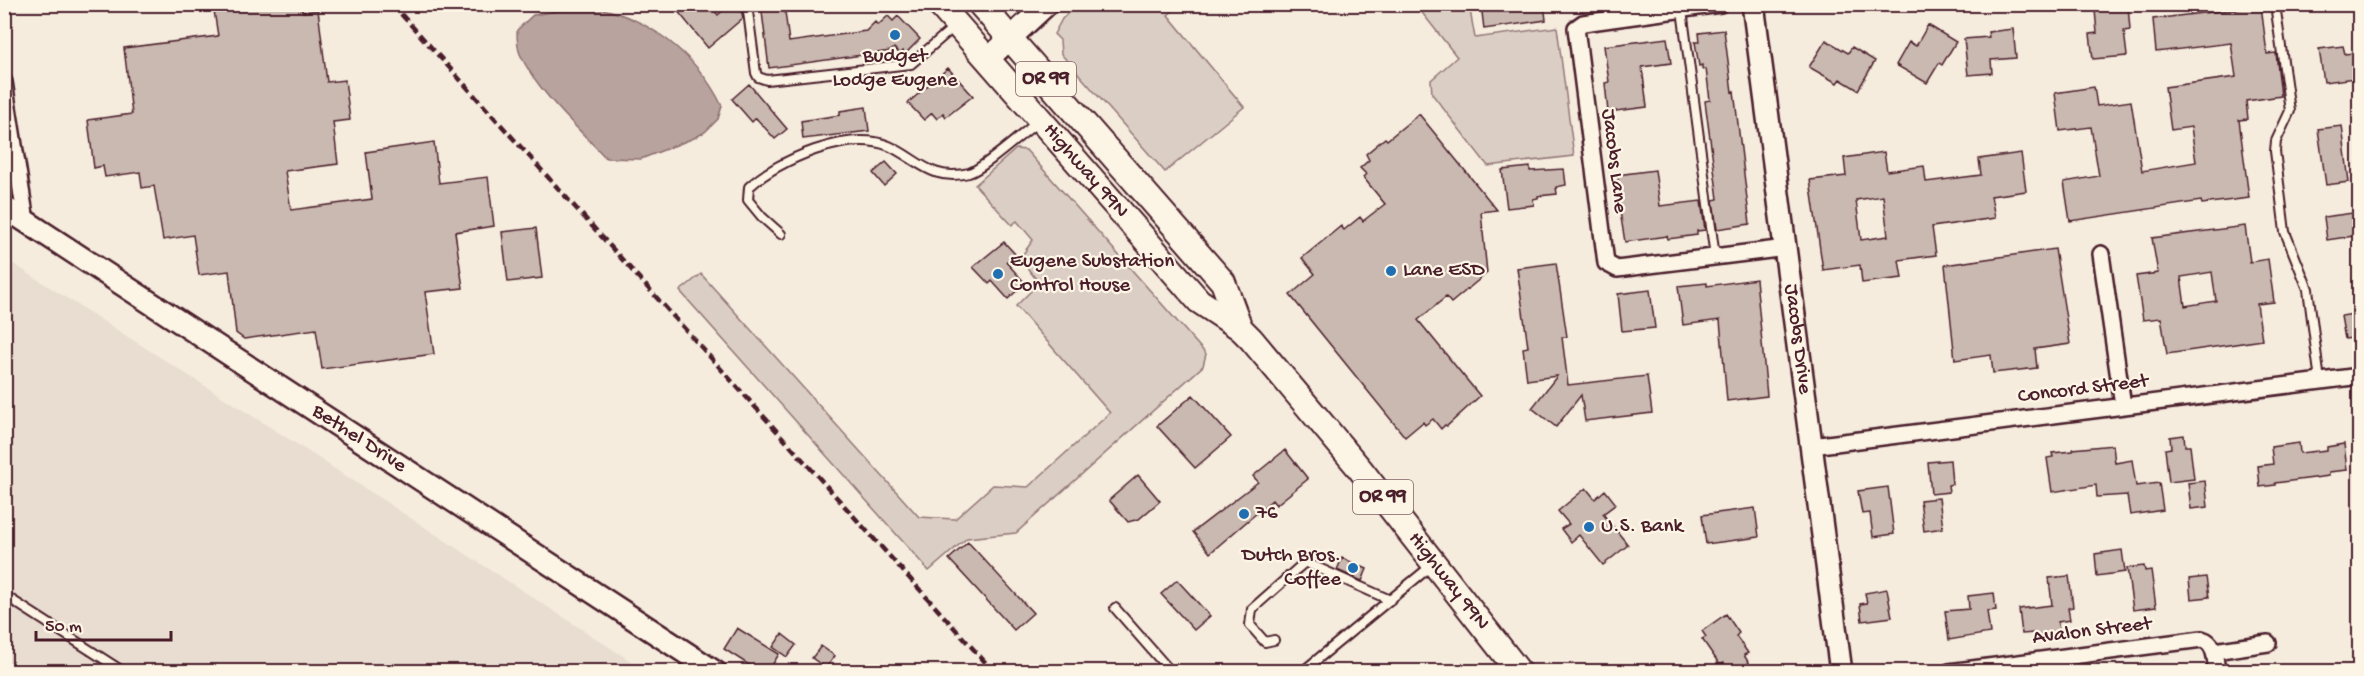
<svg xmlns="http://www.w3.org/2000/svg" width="2364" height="676" viewBox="0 0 2364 676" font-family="'Gochi Hand',sans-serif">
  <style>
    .built { fill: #e8ddd0 }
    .green { fill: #dbcec4; stroke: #927678; stroke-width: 1.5 }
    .water { fill: #b8a39e; stroke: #8c6e70; stroke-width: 1.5 }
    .building { fill: #cab9b1; stroke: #4a1f2b; stroke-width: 1.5; fill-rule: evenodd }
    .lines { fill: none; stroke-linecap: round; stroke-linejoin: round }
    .lane-casing { stroke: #4a1f2b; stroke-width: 12 }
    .street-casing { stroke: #4a1f2b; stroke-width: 20 }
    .secondary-casing { stroke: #4a1f2b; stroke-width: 26 }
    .primary-casing { stroke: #4a1f2b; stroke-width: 28 }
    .lane { stroke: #fcf5e5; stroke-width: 8 }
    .street { stroke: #fcf5e5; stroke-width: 15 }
    .secondary { stroke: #fcf5e5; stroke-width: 21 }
    .primary { stroke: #fcf5e5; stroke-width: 24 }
    .rail { stroke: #4a1f2b; stroke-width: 4.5; stroke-dasharray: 9 4.5; stroke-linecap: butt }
    .poi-dot { fill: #1f6fb2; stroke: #fcf5e5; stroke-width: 2 }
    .labels { text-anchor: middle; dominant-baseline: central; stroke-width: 4.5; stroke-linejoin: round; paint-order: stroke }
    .shield { fill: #fcf5e5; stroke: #7f5f63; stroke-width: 1.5 }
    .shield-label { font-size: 20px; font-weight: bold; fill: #4a1f2b }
    .poi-label { font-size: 21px; fill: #4a1f2b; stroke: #fcf5e5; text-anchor: start }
    .street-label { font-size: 21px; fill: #4a1f2b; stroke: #fcf5e5 }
  </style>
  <rect width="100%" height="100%" fill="#f5ecde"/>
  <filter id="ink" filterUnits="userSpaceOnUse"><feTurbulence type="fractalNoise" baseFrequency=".0167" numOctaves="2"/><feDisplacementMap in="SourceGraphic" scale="12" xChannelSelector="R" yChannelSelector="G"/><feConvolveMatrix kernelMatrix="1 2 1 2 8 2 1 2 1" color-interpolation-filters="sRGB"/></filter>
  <g filter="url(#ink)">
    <path class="built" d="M4,258L295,443L646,671H5Z"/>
    <path class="green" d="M1076,5H1180L1168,15L1244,107L1165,172L1061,54L1060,40L1054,34L1062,19Z
      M1416,5H1469L1475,38L1557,27L1574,156L1488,166L1432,94L1431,80L1457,57Z
      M1016,149L1026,150L1206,354L1203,366L1016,533L967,538L929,571L680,291L701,274L919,517L955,519L993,485L1028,487L1110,413L1016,306L1039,283L1022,261L1023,254L1033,240L1017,221L1012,225L975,185Z"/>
    <path class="water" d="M587,6C645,14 697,54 722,106L718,119L705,132L694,138L641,159L606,158C579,129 536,90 520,54C517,47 517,38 517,30L533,15Z"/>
    <path class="building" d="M213,4H297L303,12L318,10L327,82L345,80L350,120L333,122L338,164L285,171L291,210L372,199L366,152L434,142L439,183L488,177L494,226L455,232L463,288L425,292L434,354L322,369L316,329L244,339L236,333L229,271L199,275L193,235L163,240L154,186L142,188L140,172L105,177L103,166L94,168L88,120L132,114L124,48L218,36Z
      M672,4H709L718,15L730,4H735L742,13L743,18L708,48Z
      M761,4H784L789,42L866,31L875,22L878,25L888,16L893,21L898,16L920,39L905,54L903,51L900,54L894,48L891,51L769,68Z
      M1481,4H1544L1546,20L1484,29Z
      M2128,6L2130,30L2124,31L2127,56L2093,59L2090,34L2097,33L2095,10Z
      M2261,6L2267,54L2276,53L2281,96L2246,101L2248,119L2239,120L2249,198L2202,204L2201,201L2070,221L2064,182L2099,176L2091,127L2060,131L2055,93L2094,87L2097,106L2131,101L2142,171L2196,162L2191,127L2171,130L2165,87L2236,77L2231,43L2156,52L2153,19Z
      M1928,25L1956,42L1942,65L1939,63L1927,83L1896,65L1909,42L1916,46Z
      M2013,29L2016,58L1991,60L1992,73L1968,75L1964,39L1989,37L1988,32Z
      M1724,30L1731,84L1732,92L1734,91L1750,224L1717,229L1713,200L1718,199L1705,101L1710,100L1706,69H1702V65L1699,66L1695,42H1700L1699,33Z
      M1667,38L1671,63L1642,67L1647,107L1608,112L1605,83L1609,82L1604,46Z
      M1826,40L1848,53L1852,47L1875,61L1858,90L1840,79L1837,83L1809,67Z
      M2343,46L2345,54L2353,53L2356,78L2324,82L2319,49Z
      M948,68L973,96L946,117L943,113L937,119L932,113L924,120L908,103Z
      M749,84L787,129L775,139L756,118L752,122L732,99Z
      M866,107L869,131L803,139L801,121L840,115V111Z
      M1419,114L1497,210L1481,212L1487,273L1451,303L1446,297L1418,320L1480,396L1447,426L1445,425L1441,429L1433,419L1425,425L1423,422L1405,437L1290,295L1315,274L1302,258L1341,226L1344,230L1360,217L1363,221L1385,204L1363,177L1366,174L1360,168L1369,160L1366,154L1385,138L1387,140Z
      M2342,126L2349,182L2326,185L2318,129Z
      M1884,152L1887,171L1924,166L1926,182L1981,175L1979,159L2021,153L2026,191L1991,196L1995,218L1932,227L1936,255L1899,260L1902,278L1862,283L1860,265L1823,270L1810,180L1846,176L1844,158ZM1883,196L1888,236L1861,240L1856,200Z
      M886,162L897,174L884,186L873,173Z
      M1530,167V171L1564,169L1566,185L1556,187L1557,194L1538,196V198L1533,199L1534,205L1507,208L1502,170Z
      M1655,170L1660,206L1701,201L1705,230L1697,231V235L1668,239L1667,236L1625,242L1615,181L1618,180L1617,175Z
      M2360,212V235L2327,240L2324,217Z
      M2245,226L2250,262L2268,259L2274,302L2257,304L2262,340L2167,354L2161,318L2143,320L2136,276L2158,273L2152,238ZM2212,272L2216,301L2185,306L2181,277Z
      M536,228L542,278L508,282L502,232Z
      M1004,242L1015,254L1006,262L1025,283L1008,299L992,281L989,284L973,267Z
      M2055,249L2070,344L2035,349L2037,368L1993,373L1991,355L1955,360L1945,265Z
      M1556,263L1567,337H1562L1568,385L1647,376L1652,413L1585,421L1581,395L1556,427L1532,408L1557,376L1527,380L1523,348L1528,347L1517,268Z
      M1756,279L1767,396L1727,401L1720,320L1683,325L1678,286L1707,283V286Z
      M1650,290L1655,328L1622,331L1618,294Z
      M2360,313V337L2345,339L2341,316Z
      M1193,395L1231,437L1195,468L1157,426Z
      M2184,435L2185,446H2190L2194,479L2169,482L2165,449L2171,448L2170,437Z
      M2299,443L2300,453L2327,450V447L2344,444L2347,470L2329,472V476L2275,483V485L2260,487L2258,466L2273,464L2271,447Z
      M2113,445L2115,463L2132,460L2136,486L2159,483L2163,510L2130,515L2127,495L2097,497L2096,485L2052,492L2047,458L2053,457L2052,453L2073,451V449Z
      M1285,450L1308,479L1276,505L1272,500L1210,553L1193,532L1258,482L1253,476Z
      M1950,460L1952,484L1948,485L1949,492L1931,494L1928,462Z
      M1138,475L1160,501L1139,519L1128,522L1109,500Z
      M2205,481L2208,507L2191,509L2188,483Z
      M1888,487L1894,534L1873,537L1870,513L1862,514L1858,491Z
      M1586,488L1595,499L1605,490L1616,504L1603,514L1628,545L1603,565L1579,535L1571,542L1561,529L1569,524L1558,511Z
      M1939,498L1943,528L1924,531L1920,500Z
      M1755,508L1759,537L1706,544L1702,515Z
      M968,542L1033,613L1014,630L949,559Z
      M2122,550L2125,572L2097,576L2095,554Z
      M1342,558L1367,569L1362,581L1337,570Z
      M2144,566L2145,571L2151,570L2156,607L2133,610L2127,568Z
      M2069,576L2073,607L2068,608L2070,620L2058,622L2059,633L2034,636V633L2022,634L2019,609L2052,605L2049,578Z
      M2206,577L2209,597L2191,599L2189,579Z
      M1177,580L1210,616L1194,630L1161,594Z
      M1887,589L1892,617L1862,621L1860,604L1867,603L1865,593Z
      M1994,593L1996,610L1987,611L1990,633L1949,640L1945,611L1969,609L1968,596Z
      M1726,614L1739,633L1736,636L1748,653L1744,655L1750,665L1741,672H1729L1724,663L1720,665L1702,639L1706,637L1702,631Z
      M737,628L779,654L768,672H760L724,649Z
      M782,634L796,645L787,657L773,647Z
      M821,646L835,656L826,668L812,658Z"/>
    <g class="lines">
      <defs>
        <path id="lane" d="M747,4L756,73L758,77L767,80L911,64L955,26
          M2275,4L2290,111L2276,141L2275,151L2285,232L2308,289L2320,381
          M1682,10L1715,257
          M781,234L762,217L748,200L749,187C778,160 849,129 889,146C918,159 931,182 969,173C983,169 1024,132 1039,121
          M4,595L124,672
          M1115,608L1171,672
          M1274,640L1265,642L1250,625L1252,609L1305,562L1390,600
          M1302,672L1431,566"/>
        <path id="street" d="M1720,4L1583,23L1576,28L1606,263L1617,269L1786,248
          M4,82L26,221
          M2101,254L2123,406
          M1812,446L2360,376
          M2214,651L2268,643
          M1949,672L2202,639C2216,643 2215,659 2217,672"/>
        <g id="secondary">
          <path id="s1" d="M1753,4L1841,672"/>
          <path d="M988,59L1047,4"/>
          <path id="s2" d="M4,207L715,672"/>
        </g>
        <g id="primary">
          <path id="s3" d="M939,4L1199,301L1240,328L1251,339L1360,469L1519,672"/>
          <path d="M980,4L1223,282L1240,328"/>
        </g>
      </defs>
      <use href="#lane" class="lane-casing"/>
      <use href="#street" class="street-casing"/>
      <use href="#secondary" class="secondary-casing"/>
      <use href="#primary" class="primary-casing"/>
      <use href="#lane" class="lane"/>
      <use href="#street" class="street"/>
      <use href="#secondary" class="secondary"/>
      <use href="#primary" class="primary"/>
      <path class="rail" d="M392,4L994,672"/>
    </g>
  </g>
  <g class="poi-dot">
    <circle cx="895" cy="35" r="6"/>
    <circle cx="1391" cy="271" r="6"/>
    <circle cx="998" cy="274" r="6"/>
    <circle cx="1244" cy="514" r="6"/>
    <circle cx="1589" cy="527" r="6"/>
    <circle cx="1353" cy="568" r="6"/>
  </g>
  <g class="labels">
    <g class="shield">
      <rect x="1016" y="62" width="60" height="34" rx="4.5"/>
      <rect x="1353" y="480" width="60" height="34" rx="4.5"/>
    </g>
    <g class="shield-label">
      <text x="1046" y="79">OR 99</text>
      <text x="1383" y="497">OR 99</text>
    </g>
    <g class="poi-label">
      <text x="895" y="57" text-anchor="middle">Budget<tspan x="895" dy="24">Lodge Eugene</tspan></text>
      <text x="1010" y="262">Eugene Substation<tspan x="1010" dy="24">Control House</tspan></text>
      <text x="1403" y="271">Lane ESD</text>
      <text x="1256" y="514">76</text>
      <text x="1601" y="527">U.S. Bank</text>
      <text x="1341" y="556" text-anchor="end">Dutch Bros.<tspan x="1341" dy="24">Coffee</tspan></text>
    </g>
    <g class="street-label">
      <text transform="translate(1613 161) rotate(83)">Jacobs Lane</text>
      <text stroke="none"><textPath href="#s3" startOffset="222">Highway 99N</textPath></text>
      <text stroke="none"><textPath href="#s1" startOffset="338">Jacobs Drive</textPath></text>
      <text transform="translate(2083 390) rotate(-7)">Concord Street</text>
      <text stroke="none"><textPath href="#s2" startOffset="424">Bethel Drive</textPath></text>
      <text stroke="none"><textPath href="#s3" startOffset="772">Highway 99N</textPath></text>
      <text transform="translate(2092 632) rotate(-7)">Avalon Street</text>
    </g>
  </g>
  <rect width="2364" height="676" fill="none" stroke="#fcf5e5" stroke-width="24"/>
  <rect x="12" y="12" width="2340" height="652" fill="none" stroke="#4a1f2b" stroke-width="2" filter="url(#ink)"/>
  <path d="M36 631v9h135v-9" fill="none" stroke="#4a1f2b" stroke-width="3"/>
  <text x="45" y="631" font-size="18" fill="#4a1f2b" stroke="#fcf5e5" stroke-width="4.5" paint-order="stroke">50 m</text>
</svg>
